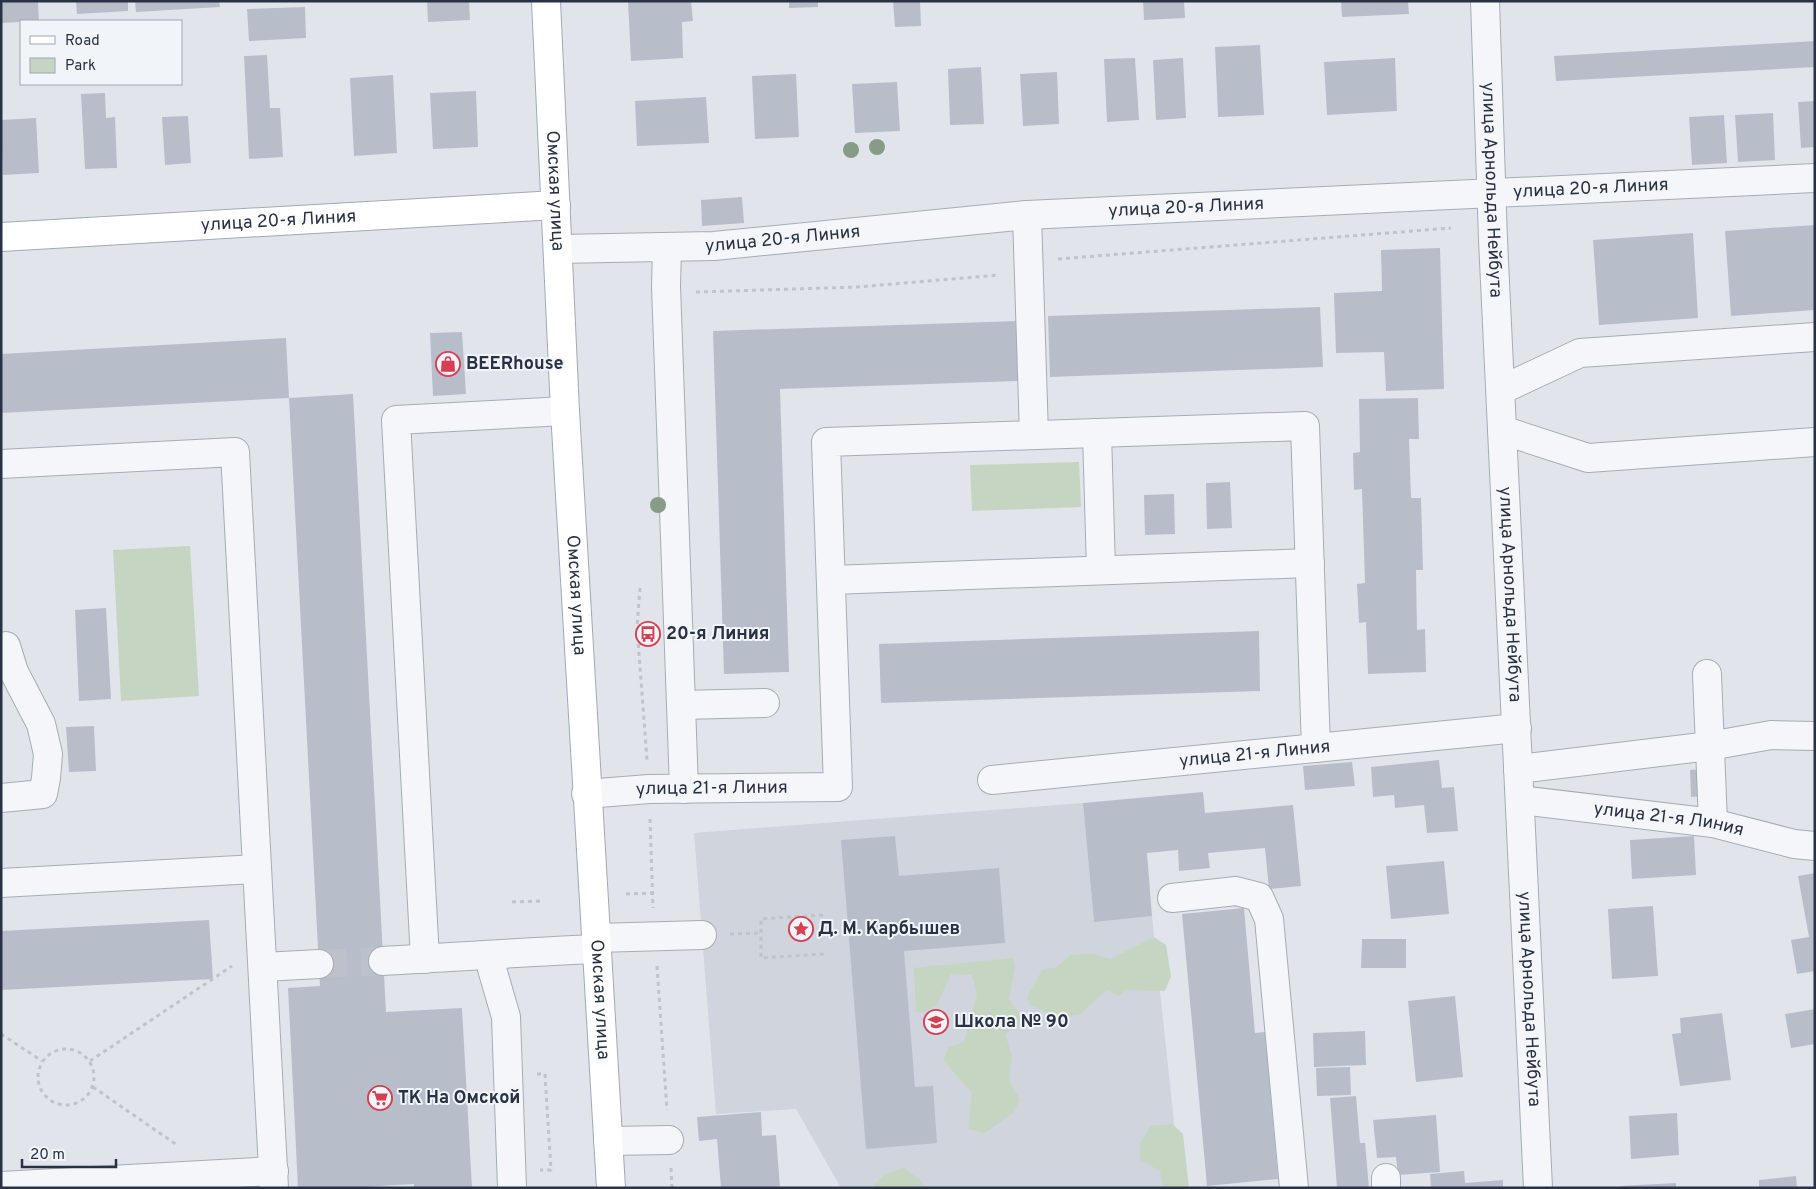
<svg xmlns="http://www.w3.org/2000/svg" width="1816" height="1189" viewBox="0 0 1816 1189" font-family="Overpass,sans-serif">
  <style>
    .built { fill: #cfd4dd }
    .green { fill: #c6d5c2 }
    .building { fill: #b8bec9 }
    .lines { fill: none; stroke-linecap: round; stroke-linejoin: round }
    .minor-tunnel { stroke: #bcc1ca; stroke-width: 28; stroke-dasharray: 28 14; stroke-linecap: butt }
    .minor-casing { stroke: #a6acb6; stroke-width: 30 }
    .major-casing { stroke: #a0a9b7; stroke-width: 30 }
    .path { stroke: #bfc3ca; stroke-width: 3; stroke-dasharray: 4 4; stroke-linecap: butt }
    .minor { stroke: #f4f6f9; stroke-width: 28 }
    .major { stroke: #fff; stroke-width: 28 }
    .tree { fill: #869c87 }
    .labels { text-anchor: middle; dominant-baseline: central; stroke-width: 4; stroke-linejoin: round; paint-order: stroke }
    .street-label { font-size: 18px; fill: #283244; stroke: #f1f4f8 }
    .poi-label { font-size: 18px; font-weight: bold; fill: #283244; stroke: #f1f4f8; text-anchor: start }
  </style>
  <rect width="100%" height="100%" fill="#e1e5eb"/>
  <path class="built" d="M1083,803L1094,921L1152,916L1181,1188H841L796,1109L716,1114L694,833Z"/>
  <path class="green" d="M1079,462L1081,507L972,511L970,465Z
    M190,546L199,696L121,701L113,550Z
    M1154,937L1166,945L1171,976L1165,991L1127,990L1118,996L1107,990L1079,1015L1058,1018L1029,1004L1027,997L1042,970L1057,967L1070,955L1092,954L1111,959Z
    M1013,958L1015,966L1009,999L1025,1022L1005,1034L1012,1055L1009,1080L1020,1099L1014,1112L985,1133L968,1129L972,1093L943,1060L949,1047L964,1042L977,995L972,975L951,974L937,1005L923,1013L916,1011L914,968Z
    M1172,1124L1183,1134L1189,1188H1163L1160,1171L1140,1160V1144L1151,1126Z
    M904,1168L920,1180L925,1188H871L885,1174Z"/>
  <path class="building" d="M1,1H38L39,21L1,23Z
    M76,1H128V11L77,14Z
    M135,1H219L220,7L136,12Z
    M427,1H469L470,20L428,22Z
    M628,1H691L693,21L682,22L683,58L631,61Z
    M789,1H818V7L789,8Z
    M893,1H920L921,26L895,27Z
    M1143,1H1184L1185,18L1144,20Z
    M1341,1H1408L1409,14L1342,17Z
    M305,7L306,38L249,41L247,9Z
    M1815,41V67L1556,81L1554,56Z
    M1260,45L1264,115L1218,117L1215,47Z
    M267,55L270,108H280L283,157L249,159L244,56Z
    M1135,58L1139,120L1107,122L1104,59Z
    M1183,58L1186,118L1156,120L1153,60Z
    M1395,58L1397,111L1327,115L1324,62Z
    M981,67L984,124L950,125L948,69Z
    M1057,72L1059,124L1023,126L1020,74Z
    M796,74L799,137L755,139L752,76Z
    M393,75L397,153L354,156L350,78Z
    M897,82L900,131L855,133L852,84Z
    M476,91L478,147L433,149L430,93Z
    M105,93L106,118L115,117L117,168L85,169L81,94Z
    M706,97L709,143L637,146L635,101Z
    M1815,101V147L1801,148L1798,102Z
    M1773,113L1775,160L1738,162L1735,115Z
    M1724,115L1727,163L1692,165L1689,117Z
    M188,116L191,163L165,165L162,117Z
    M36,118L39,173L3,175L1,120Z
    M742,197L744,223L702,226L701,200Z
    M1815,225V310L1731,316L1725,231Z
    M1693,233L1698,318L1599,325L1593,240Z
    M1440,248L1444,389L1386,391L1384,352L1336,353L1334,293L1382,291L1381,250Z
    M1320,307L1323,367L1050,377L1048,316Z
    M1018,321L1020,381L780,389L789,672L724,674L713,331Z
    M462,332L466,394L433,396L430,333Z
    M286,338L289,398L1,413V354Z
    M353,394L386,1012L462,1008L472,1188H414V1184L350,1188H298L288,988L320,986L289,398Z
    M1418,398L1419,439H1409L1411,498H1421L1423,570H1416L1417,630L1425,629L1426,672L1368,674L1366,622L1359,623L1357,584L1365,583L1362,489L1354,490L1353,453L1360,452L1359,399Z
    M1230,482L1232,528L1207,529L1206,483Z
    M1174,494L1175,534L1145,535L1144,495Z
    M106,608L111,699L79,701L75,610Z
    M1259,631L1260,691L881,703L879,644Z
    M94,726L96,771L69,772L66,727Z
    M1439,760L1442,788L1454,787L1458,831L1427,833L1424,805L1395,808L1394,795L1373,797L1371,767Z
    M1352,762L1355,786L1305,790L1303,766Z
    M1704,769L1705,796L1691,797L1690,770Z
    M1203,792L1205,813L1293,805L1301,886L1269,889L1265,848L1208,853L1210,868L1179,871L1178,850L1147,853L1152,916L1094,922L1083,803Z
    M895,836L899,876L999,868L1005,943L904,951L915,1087L933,1086L937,1143L866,1149L841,840Z
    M1694,836L1696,875L1632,879L1630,840Z
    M1444,861L1449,914L1391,919L1386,866Z
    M1815,873V971L1797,974L1791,940L1809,937L1798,876Z
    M1653,906L1658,976L1612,979L1608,909Z
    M1244,908L1255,1033L1265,1032L1278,1179L1207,1186L1182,914Z
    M209,920L213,979L1,990V931Z
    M1362,939H1406V968H1361Z
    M1455,996L1463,1077L1416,1082L1408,1001Z
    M1815,1009V1044L1791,1048L1785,1014Z
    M1722,1013L1731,1080L1680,1086L1672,1034L1681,1033L1680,1018Z
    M1365,1031L1366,1065L1314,1067L1313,1033Z
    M1350,1067L1351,1095L1317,1096L1316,1068Z
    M1356,1096L1360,1143H1365L1369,1188H1337L1330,1098Z
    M761,1112L762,1136L776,1135L780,1188H721L717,1139L699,1141L697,1117Z
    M1677,1113L1679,1155L1631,1159L1629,1116Z
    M1436,1115L1440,1172L1398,1175L1396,1157L1377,1158L1373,1120Z
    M1464,1171L1465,1183L1503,1180V1188H1431L1430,1174Z
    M1796,1176L1797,1188H1759V1180Z
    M1676,1183V1188H1620V1186Z"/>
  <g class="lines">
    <path class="minor-tunnel" d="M319,964L383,961"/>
    <defs>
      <g id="minor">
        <path id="s1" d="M1485,1L1493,240L1538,1188"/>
        <path d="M1027,215L1034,435"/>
        <path d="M667,248L666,286L684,789"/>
        <path id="s2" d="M558,249L714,246L1027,215L1815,178"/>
        <path d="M1501,390L1580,353L1815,337"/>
        <path d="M1502,430L1588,458L1815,442"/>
        <path d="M1097,433L1101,570"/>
        <path d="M1,464L235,452L274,1188"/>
        <path d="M831,580L1310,563"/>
        <path d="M1707,674L1713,823"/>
        <path d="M681,705L765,703"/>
        <path d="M1518,769L1710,746L1771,735L1815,736"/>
        <path id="s3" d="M992,780L1517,728"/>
        <path id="s4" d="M586,794L649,789L838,787L826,442L1305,426L1316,748"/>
        <path d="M1,798L43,794L46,778L48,754L41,724L14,672L6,646"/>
        <path id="s5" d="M1520,800L1713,823L1794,844L1815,846"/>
        <path d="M1,883L257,869"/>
        <path d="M1172,898L1236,891L1259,897L1269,919L1294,1188"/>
        <path d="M596,938L702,935"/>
        <path d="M488,955L506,1017L512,1188"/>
        <path d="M425,959L396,420L565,411"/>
        <path d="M383,961C454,957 525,952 596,949"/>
        <path d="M263,967L319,964"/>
        <path d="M608,1141L669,1140"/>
        <path d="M1386,1178V1188"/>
        <path d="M1,1186L274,1171"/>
      </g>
      <g id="major">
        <path id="s6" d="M546,1L565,411L611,1188"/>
        <path id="s7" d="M1,237L556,205"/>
      </g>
    </defs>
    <use href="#minor" class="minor-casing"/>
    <use href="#major" class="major-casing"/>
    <path class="path" d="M1058,259L1451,228
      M696,292L857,287L999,275
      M640,588L637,627L647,760
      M650,819L653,908
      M626,894L653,893
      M512,902L540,901
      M823,915L761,919V958L824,954
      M730,934L762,933
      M657,966L667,1110
      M1,1034L42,1061
      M38 1077a28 28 0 1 1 56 0a28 28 0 1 1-56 0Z
      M90,1061L232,966
      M537,1074H545L551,1170H540
      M93,1087L177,1145
      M671,1168L672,1188"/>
    <use href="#minor" class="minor"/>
    <use href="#major" class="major"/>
  </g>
  <g class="tree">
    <circle cx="877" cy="147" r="8"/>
    <circle cx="851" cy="150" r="8"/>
    <circle cx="658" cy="505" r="8"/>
  </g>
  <defs>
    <symbol id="shop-ring" viewBox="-11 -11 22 22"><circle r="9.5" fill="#f1f4f8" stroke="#d73f53" stroke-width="1.5"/><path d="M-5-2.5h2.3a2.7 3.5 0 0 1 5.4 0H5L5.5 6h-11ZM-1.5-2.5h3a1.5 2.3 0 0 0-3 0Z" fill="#d73f53"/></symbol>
    <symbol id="bus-ring" viewBox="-11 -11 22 22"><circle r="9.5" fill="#f1f4f8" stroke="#d73f53" stroke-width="1.5"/><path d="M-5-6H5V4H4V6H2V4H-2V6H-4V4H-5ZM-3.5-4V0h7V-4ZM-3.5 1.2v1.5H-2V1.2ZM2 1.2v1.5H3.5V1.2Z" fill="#d73f53"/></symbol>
    <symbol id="sight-ring" viewBox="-11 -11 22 22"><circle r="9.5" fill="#f1f4f8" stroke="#d73f53" stroke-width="1.5"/><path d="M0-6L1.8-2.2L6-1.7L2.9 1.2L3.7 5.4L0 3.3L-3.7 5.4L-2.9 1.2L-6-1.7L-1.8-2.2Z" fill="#d73f53"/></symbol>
    <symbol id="school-ring" viewBox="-11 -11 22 22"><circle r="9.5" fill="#f1f4f8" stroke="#d73f53" stroke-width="1.5"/><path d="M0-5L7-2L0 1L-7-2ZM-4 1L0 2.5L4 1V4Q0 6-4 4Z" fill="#d73f53"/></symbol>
    <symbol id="supermarket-ring" viewBox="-11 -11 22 22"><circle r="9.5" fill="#f1f4f8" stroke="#d73f53" stroke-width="1.5"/><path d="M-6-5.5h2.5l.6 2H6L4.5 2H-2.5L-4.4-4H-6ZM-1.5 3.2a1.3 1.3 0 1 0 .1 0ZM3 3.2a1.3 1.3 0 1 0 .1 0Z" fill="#d73f53"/></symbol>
  </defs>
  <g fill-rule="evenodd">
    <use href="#shop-ring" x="434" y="350" width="28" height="28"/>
    <use href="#bus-ring" x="634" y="620" width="28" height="28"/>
    <use href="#sight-ring" x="787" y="915" width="28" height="28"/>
    <use href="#school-ring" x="922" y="1008" width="28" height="28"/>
    <use href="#supermarket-ring" x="366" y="1084" width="28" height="28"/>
  </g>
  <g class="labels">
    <g class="street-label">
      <text stroke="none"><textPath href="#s2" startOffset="1035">улица 20-я Линия</textPath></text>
      <text stroke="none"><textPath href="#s6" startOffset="190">Омская улица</textPath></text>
      <text stroke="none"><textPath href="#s1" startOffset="189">улица Арнольда Нейбута</textPath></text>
      <text stroke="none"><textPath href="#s2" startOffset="630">улица 20-я Линия</textPath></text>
      <text stroke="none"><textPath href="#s7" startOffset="278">улица 20-я Линия</textPath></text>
      <text stroke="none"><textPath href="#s2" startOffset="225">улица 20-я Линия</textPath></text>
      <text stroke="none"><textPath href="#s6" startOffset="595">Омская улица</textPath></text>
      <text stroke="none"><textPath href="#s1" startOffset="594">улица Арнольда Нейбута</textPath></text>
      <text stroke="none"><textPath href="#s3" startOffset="264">улица 21-я Линия</textPath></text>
      <text stroke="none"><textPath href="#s4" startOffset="126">улица 21-я Линия</textPath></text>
      <text stroke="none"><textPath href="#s5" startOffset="150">улица 21-я Линия</textPath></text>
      <text stroke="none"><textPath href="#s6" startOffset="1000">Омская улица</textPath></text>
      <text stroke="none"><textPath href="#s1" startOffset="999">улица Арнольда Нейбута</textPath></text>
    </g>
    <g class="poi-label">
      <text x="466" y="364">BEERhouse</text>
      <text x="666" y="634">20-я Линия</text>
      <text x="818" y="929">Д. М. Карбышев</text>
      <text x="954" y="1022">Школа № 90</text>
      <text x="398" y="1098">ТК На Омской</text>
    </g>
  </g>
  <rect width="1816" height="1189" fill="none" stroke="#283244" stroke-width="5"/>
  <rect x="20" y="20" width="162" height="65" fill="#f1f4f8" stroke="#a1a6b0"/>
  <rect x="30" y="36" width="25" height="8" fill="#ffffff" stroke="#a1a6b0"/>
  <text x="65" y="45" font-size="15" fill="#283244">Road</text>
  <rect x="30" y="58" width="25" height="15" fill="#c6d5c2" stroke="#a1a6b0"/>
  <text x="65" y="70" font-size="15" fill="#283244">Park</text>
  <path d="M22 1159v8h94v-8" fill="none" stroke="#283244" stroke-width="2.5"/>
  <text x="30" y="1159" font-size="15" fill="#283244" stroke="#f1f4f8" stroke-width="4" paint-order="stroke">20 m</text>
</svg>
